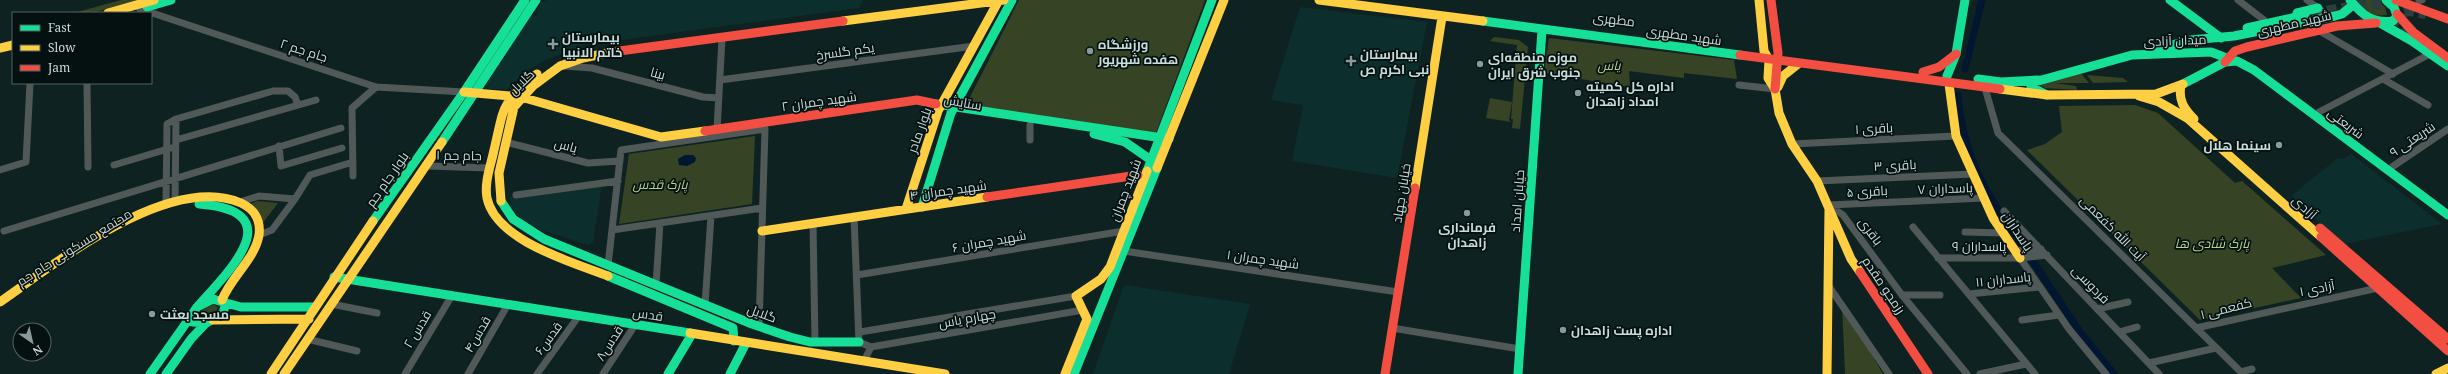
<svg xmlns="http://www.w3.org/2000/svg" width="2448" height="374" viewBox="0 0 2448 374" font-family="'Noto Serif',Cairo,serif">
  <style>
    .built { fill: #0c2f2d }
    .green { fill: #364425 }
    .water { fill: #011630 }
    .lines { fill: none; stroke-linecap: round; stroke-linejoin: round }
    .canal { stroke: #011630; stroke-width: 7 }
    .secondary-tunnel { stroke: #2a3f3d; stroke-width: 10; stroke-dasharray: 10 5; stroke-linecap: butt }
    .street { stroke: #505957; stroke-width: 7 }
    .fast { stroke: #16e098; stroke-width: 9 }
    .slow { stroke: #ffcf43; stroke-width: 9 }
    .jam { stroke: #f24e42; stroke-width: 9 }
    .poi-dot { fill: #889b99; stroke: #041110; stroke-width: 1.5 }
    .labels { text-anchor: middle; dominant-baseline: central; stroke-width: 3.5; stroke-linejoin: round; paint-order: stroke }
    .street-label { font-size: 13px; fill: #c9dcda; stroke: #041110 }
    .poi-label { font-size: 13px; font-weight: bold; fill: #c9dcda; stroke: #041110; text-anchor: start }
    .park-label { font-size: 13px; font-style: italic; fill: #b9d490; stroke: #041110 }
  </style>
  <rect width="100%" height="100%" fill="#0e2321"/>
  <path class="built" d="M547,0H863L859,8L583,45L542,62L523,73L507,89H483L531,16H536L541,3Z
    M1300,7L1427,22L1397,178L1292,161L1303,105L1271,100Z
    M2351,154L2442,224L2344,244L2291,196L2338,158L2344,159Z
    M602,184L593,243L588,245L526,225L511,207L510,197Z
    M1124,285L1250,304L1229,374H1093Z"/>
  <path class="green" d="M121,0H140L92,13H74Z
    M1019,0H1205L1156,133L974,108L968,101Z
    M2357,0H2377L2385,7L2387,15L2373,16Z
    M1494,37L1519,40L1528,47L1520,129L1512,128L1513,119H1511L1517,45L1490,41Z
    M1549,38L1734,60L1737,79L1684,73V78L1629,71L1630,87L1544,73Z
    M2080,72L2089,83H2055L2076,86L2077,90L2045,88L2040,85Z
    M2087,75L2123,78L2128,82L2093,83Z
    M1490,98L1512,102L1509,120L1511,122L1486,118Z
    M2135,105L2158,113L2235,183L2242,181L2326,255L2272,268L2301,298L2200,320L2027,150L2045,144L2062,132L2059,106Z
    M755,136L752,204L619,224L629,154Z
    M257,201L278,203L262,224L250,204Z
    M214,304L218,308C215,314 207,319 200,316V311Z
    M1842,304L1883,374H1845Z"/>
  <path class="water" d="M685,155H693L696,158L695,162L687,166L679,165L678,159Z"/>
  <g class="lines">
    <path class="canal" d="M1965,69L1982,0
      M1958,95C1963,160 1991,202 2028,253
      M2032,260L2080,332L2114,374"/>
    <path class="secondary-tunnel" d="M2312,13L2362,5L2394,3
      M2410,35L2400,23V13L2409,11L2426,14"/>
    <path class="street" d="M2238,0L2264,20
      M2307,0L2322,11
      M2419,1L2422,0
      M140,9L376,87L464,92
      M2318,30L2393,74
      M564,66L592,68L703,97L719,98
      M2383,79L2428,105
      M720,80L974,46
      M87,83L88,167
      M1739,85L1775,89
      M1985,88L1998,133L2243,374
      M2319,112L2430,54
      M1030,125V140
      M717,130L722,38
      M176,140L316,100
      M506,142L588,163L620,161
      M1792,144L1956,136
      M279,146L281,166L342,148
      M114,165L171,148
      M427,166L489,168
      M2392,167L2448,129
      M0,170L26,162L30,83
      M353,176L352,108L376,87
      M1817,181L1973,174
      M516,195L618,181
      M295,199L310,175L353,162
      M175,202L176,119
      M240,202L259,196L295,199L272,230L259,235
      M166,204L167,124L176,119L273,91H288L295,97L298,105
      M1829,205L1843,215L1902,295L1967,374
      M1829,205L1984,198
      M2004,211L2159,374
      M854,216L859,342L871,347
      M813,223L815,342
      M1913,227L2035,374
      M612,230L762,208
      M4,231L341,128
      M1965,232L2004,233
      M1124,251L1398,292
      M2016,251L2041,249
      M1938,258H2020L2047,255
      M2020,258L2069,329L2106,374
      M608,265L621,150L765,129L759,327
      M857,275L1124,231
      M656,285L660,223
      M1828,285L1889,374
      M1969,294L2040,287
      M1902,295H1940
      M331,304L377,313
      M705,305L711,216
      M2097,309L2128,302
      M2022,320L2059,315
      M1392,328L1520,349
      M2196,328L2378,288
      M860,332L1076,296
      M2119,332L2137,327
      M307,339L357,351
      M864,361L871,347L1083,310
      M2149,363L2216,348
      M2241,372L2252,369
      M405,374L451,297
      M468,374L507,306
      M537,374L578,317
      M603,374L635,325
      M1980,374L2026,364"/>
    <path class="fast" d="M2170,0L2221,38
      M2350,0C2362,15 2373,24 2393,21L2397,16L2394,7L2386,0
      M147,7L171,0
      M2297,13L2318,8
      M1483,21L1740,55
      M2380,23L2412,41L2448,66
      M2247,28L2305,15
      M2156,49L2191,40L2234,36L2335,16L2342,14L2353,5
      M2225,62L2237,61L2254,70L2448,215
      M1947,76L1956,54L1965,0
      M1978,79L2001,82L2038,80
      M2047,95L2031,87V83L2132,55L2211,52L2224,57L2225,62L2183,84
      M936,104L1169,139
      M1094,134L1125,142L1151,160
      M442,142L536,0
      M1147,171L1212,0
      M501,201L513,219L544,239L752,324L790,337L810,342H859
      M922,207L951,113L1012,0
      M373,221L464,92L525,0
      M608,276L733,328L734,341
      M334,277L690,333
      M213,299L226,303L223,313L206,323L193,322L191,316L197,307Z
      M226,303L241,307H315
      M198,306C229,271 292,211 199,204
      M150,374L191,316
      M166,374L191,339L206,323
      M668,374L692,334
      M730,374L746,343
      M1074,374L1157,168
      M1518,374L1542,30"/>
    <path class="slow" d="M1319,0L1483,21
      M1759,0L1764,51L1769,60L1768,78L1775,89L1779,113L1792,144L1817,181L1851,259L1860,272
      M108,13L154,0
      M843,21L1004,0
      M0,48L13,45
      M537,74C500,105 505,104 494,150C491,165 484,182 487,198C496,241 572,262 608,276
      M1949,84L1956,136L1993,218L2020,258
      M2181,85C2178,100 2184,109 2194,119
      M1778,87L1783,76L1798,64
      M2000,89L2047,95L2156,94L2183,84
      M464,92L521,97L661,137L705,131
      M2139,96L2159,102L2187,118L2321,237
      M1157,168L1224,0
      M1415,188L1442,17
      M501,201L499,173L514,107L533,86L560,66L583,58L612,52
      M906,209L938,111L999,0
      M762,231L987,197
      M0,302C56,263 170,172 241,203C254,209 261,220 259,235C255,259 231,277 222,300
      M213,320L309,319
      M690,333L945,374
      M271,374L373,221
      M284,374L442,142
      M1065,374L1087,319L1076,296L1101,279L1110,267L1147,171
      M1827,374L1829,209
      M2436,374L2448,368"/>
    <path class="jam" d="M1771,0L1778,53L1775,89
      M2396,0L2448,19
      M2397,14L2413,32L2448,58
      M612,52L843,21
      M1740,55L2000,89
      M2225,62L2235,51L2247,47L2337,26L2376,23
      M1923,72L1939,67L1956,54
      M705,131L917,100L936,104
      M987,197L1138,175
      M2320,228L2448,339
      M2321,237L2448,351
      M1860,272L1928,374
      M1385,374L1415,188"/>
  </g>
  <g class="poi-dot">
    <path d="M551 38h4v4h4v4h-4v4h-4v-4h-4v-4h4z"/>
    <circle cx="1090" cy="51" r="4"/>
    <path d="M1349 55h4v4h4v4h-4v4h-4v-4h-4v-4h4z"/>
    <circle cx="1480" cy="64" r="4"/>
    <circle cx="1578" cy="93" r="4"/>
    <circle cx="2279" cy="145" r="4"/>
    <circle cx="1467" cy="213" r="4"/>
    <circle cx="152" cy="314" r="4"/>
    <circle cx="1563" cy="330" r="4"/>
  </g>
  <g class="labels">
    <g class="street-label">
      <text transform="translate(1614 19) rotate(7)">مطهری</text>
      <text transform="translate(2294 23) rotate(-13)">شهید مطهری</text>
      <text transform="translate(1684 35) rotate(8)">شهید مطهری</text>
      <text transform="translate(2175 40) rotate(-2)">میدان آزادی</text>
      <text transform="translate(304 50) rotate(18)">جام جم ۲</text>
      <text transform="translate(845 51) rotate(-8)">یکم گلسرخ</text>
      <text transform="translate(658 73) rotate(15)">بینا</text>
      <text transform="translate(521 82) rotate(-44)">گلایل</text>
      <text transform="translate(819 101) rotate(-8)">شهید چمران ۲</text>
      <text transform="translate(963 102) rotate(10)">ستایش</text>
      <text transform="translate(2346 123) rotate(37)">شریعتی</text>
      <text transform="translate(1874 128) rotate(-3)">باقری ۱</text>
      <text transform="translate(919 130) rotate(-70)">بلوار مادر</text>
      <text transform="translate(2412 139) rotate(-34)">شریعتی ۹</text>
      <text transform="translate(566 145) rotate(15)">یاس</text>
      <text transform="translate(459 155) rotate(1)">جام جم ۱</text>
      <text transform="translate(1895 165) rotate(-3)">باقری ۳</text>
      <text transform="translate(387 179) rotate(-55)">بلوار جام جم</text>
      <text transform="translate(1945 188) rotate(-2)">پاسداران ۷</text>
      <text transform="translate(948 190) rotate(-8)">شهید چمران ۴</text>
      <text transform="translate(1125 190) rotate(-69)">شهید چمران</text>
      <text transform="translate(1867 191) rotate(-3)">باقری ۵</text>
      <text transform="translate(1401 193) rotate(-81)">خیابان جهاد</text>
      <text transform="translate(1517 201) rotate(-86)">خیابان امداد</text>
      <text transform="translate(2305 207) rotate(42)">آزادی</text>
      <text transform="translate(2113 228) rotate(45)">آیت الله کفعمی</text>
      <text transform="translate(1871 231) rotate(53)">باقری</text>
      <text transform="translate(2018 231) rotate(56)">پاسداران</text>
      <text transform="translate(989 241) rotate(-10)">شهید چمران ۶</text>
      <text x="1979" y="246">پاسداران ۹</text>
      <text transform="translate(74 247) rotate(-32)">مجتمع مسکونی جام جم</text>
      <text transform="translate(1263 259) rotate(8)">شهید چمران ۱</text>
      <text transform="translate(2003 279) rotate(-6)">پاسداران ۱۱</text>
      <text transform="translate(2091 284) rotate(46)">فردوسی</text>
      <text transform="translate(1884 285) rotate(56)">رزمجو مقدم</text>
      <text transform="translate(2317 288) rotate(-11)">آزادی ۱</text>
      <text transform="translate(2226 308) rotate(-14)">کفعمی ۱</text>
      <text transform="translate(762 313) rotate(20)">گلایل</text>
      <text transform="translate(648 314) rotate(9)">قدس</text>
      <text transform="translate(967 318) rotate(-10)">چهارم یاس</text>
      <text transform="translate(417 329) rotate(-59)">قدس ۲</text>
      <text transform="translate(477 334) rotate(-60)">قدس۴</text>
      <text transform="translate(548 338) rotate(-54)">قدس۶</text>
      <text transform="translate(609 343) rotate(-57)">قدس۸</text>
    </g>
    <g class="poi-label">
      <text x="562" y="37">بیمارستان<tspan x="562" dy="15">خاتم الانبیا</tspan></text>
      <text x="1098" y="44">ورزشگاه<tspan x="1098" dy="15">هفده شهریور</tspan></text>
      <text x="1360" y="54">بیمارستان<tspan x="1360" dy="15">نبی اکرم ص</tspan></text>
      <text x="1488" y="57">موزه منطقه‌ای<tspan x="1488" dy="15">جنوب شرق ایران</tspan></text>
      <text x="1586" y="86">اداره کل کمیته<tspan x="1586" dy="15">امداد زاهدان</tspan></text>
      <text x="2271" y="145" text-anchor="end">سینما هلال</text>
      <text x="1467" y="227" text-anchor="middle">فرمانداری<tspan x="1467" dy="15">زاهدان</tspan></text>
      <text x="160" y="314">مسجد بعثت</text>
      <text x="1571" y="330">اداره پست زاهدان</text>
    </g>
    <g class="park-label">
      <text x="1609" y="65">یاس</text>
      <text x="660" y="184">پارک قدس</text>
      <text x="2212" y="243">پارک شادی ها</text>
    </g>
  </g>
  <rect x="12" y="12" width="140" height="72" fill="#041110" stroke="#536261"/>
  <rect x="20" y="25" width="20" height="6" fill="#16e098" stroke="#536261"/>
  <text x="48" y="32" font-size="12" fill="#c9dcda">Fast</text>
  <rect x="20" y="45" width="20" height="6" fill="#ffcf43" stroke="#536261"/>
  <text x="48" y="52" font-size="12" fill="#c9dcda">Slow</text>
  <rect x="20" y="65" width="20" height="6" fill="#f24e42" stroke="#536261"/>
  <text x="48" y="72" font-size="12" fill="#c9dcda">Jam</text>
  <g transform="translate(32 342) rotate(146)"><circle r="19" fill="#041110" stroke="#536261"/>
  <path d="M0-3L7 15L0 10L-7 15Z" fill="#889b99"/>
  <text y="-6" font-size="11" font-weight="bold" text-anchor="middle" fill="#c9dcda">N</text>
  </g>
</svg>
